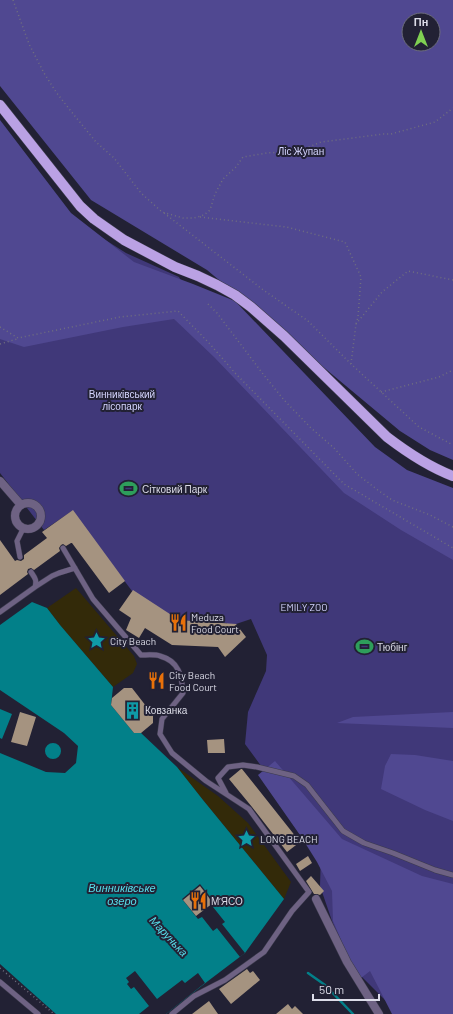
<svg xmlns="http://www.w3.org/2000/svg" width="453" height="1014" viewBox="0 0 453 1014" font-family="Barlow,sans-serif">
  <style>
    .green { fill: #403879 }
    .forest { fill: #504891; fill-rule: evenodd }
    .sand { fill: #332a09 }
    .water { fill: #028089 }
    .pier { fill: #222134 }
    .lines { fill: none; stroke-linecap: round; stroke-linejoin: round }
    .stream { stroke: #028089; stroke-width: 2.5 }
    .building { fill: #a59380 }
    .lane-casing { stroke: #3c3b4d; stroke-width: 6 }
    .street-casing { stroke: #3c3b4d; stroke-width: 9 }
    .primary-casing { stroke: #3c3b4d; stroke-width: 11 }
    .path { stroke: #706f7f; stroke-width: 1.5; stroke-dasharray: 1 3; stroke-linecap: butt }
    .lane { stroke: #6e6283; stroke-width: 5 }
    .street { stroke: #6e6283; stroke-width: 8 }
    .primary { stroke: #baa1e4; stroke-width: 10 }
    .labels { text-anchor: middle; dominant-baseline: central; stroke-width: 4; stroke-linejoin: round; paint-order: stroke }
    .park-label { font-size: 10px; fill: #d4d4fe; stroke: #222134 }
    .poi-label { font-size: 10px; fill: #dcdce8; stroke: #222134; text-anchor: start }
    .water-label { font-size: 11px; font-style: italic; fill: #57deea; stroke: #222134 }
  </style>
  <rect width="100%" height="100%" fill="#222134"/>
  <path class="green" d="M0,124L74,220L126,253L179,277L189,295L453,538V1014H399L354,969L341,947L320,886L321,853L308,830L245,744L248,712L266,671L267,655L251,619L236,624H227V623L179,620L169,615L132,591L72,511L44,530L0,473Z"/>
  <path class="forest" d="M0,0H453V460L430,450L400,431L207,270L91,200L0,86ZM409,20H433V44H409Z
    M0,120L71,213L134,262L193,284L235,301L375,447L407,470L453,488V560L401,530L358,502L344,493L214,357L174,319L123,327L24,347L0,339Z
    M453,712V728L337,723L353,717Z
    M391,754L415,755L453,761V821L425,810L381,789L385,766Z
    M275,761L342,839L422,876L453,884V1014H392L370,971L361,978L353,968L333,921L332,891L317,862L302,838L258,775Z"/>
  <path class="sand" d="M76,588L134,656L137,664L133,673L113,687L60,625L47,608Z
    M177,767L218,796L248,823L291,882L284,899L203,800Z"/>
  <path class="water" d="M32,602L47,608L60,625L113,687L111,705L134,733H141L177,767L203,800L284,899L245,953L208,981L166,1014H56L0,964V753L46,772L65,773L76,763L78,746L64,733L0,690V625Z
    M0,709L12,714L2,739L0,738Z
    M45 751a8 8 0 1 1 16 0a8 8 0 1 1-16 0Z"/>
  <path class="pier" d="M200,884L216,904L213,907L225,922L222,924L245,953L240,957L217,928L213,931L202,917L198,919L182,899Z
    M135,971L157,999L182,980L185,983L198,973L205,983L166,1014H139L149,1006L134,987L131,989L127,984L129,982L126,978Z"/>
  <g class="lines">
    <path class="stream" d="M308,973L325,985L353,1014"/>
  </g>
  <path class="building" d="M73,510L125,581L109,593L72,543H71L66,546L63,544L61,545L59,548L60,551L34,570L31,568L28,569L27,572L28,574L0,595V540L15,561L17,560L21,561L24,559V555L47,538L42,532Z
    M133,590L176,618L179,620L236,624L246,637L225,657L218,647L172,645L145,628L139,638L126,630L131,618L119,610Z
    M124,688H132L153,715V723L141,733H134L111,705L112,698Z
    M20,712L36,717L27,746L11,742Z
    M224,739L225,753H208L207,740Z
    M241,769H242L300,842L287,852L252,807L229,779Z
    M308,856L312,863L300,871L296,864Z
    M311,876L324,891L320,895L317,894H314L306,881Z
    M200,886L213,903L196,916L183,900Z
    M247,969L250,973L253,971L260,980L231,1004L219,989Z
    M209,1001L218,1014H192Z
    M288,1004L292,1009L295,1006L303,1014H276Z"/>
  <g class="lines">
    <defs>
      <path id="lane" d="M63,548L93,599L141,655C147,655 155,654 160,656C179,661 182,676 183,693L162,719L160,734L172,753L206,781L249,809L309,892L292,911L264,952L225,980L194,996L172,1014
        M20,557L17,541L23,529
        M35,587L52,576L59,573L75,568
        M0,612L35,587C37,580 35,578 31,572
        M226,793L218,778L228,767L243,765L257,767L294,776L307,785L343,831L364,843L393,853L435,870L453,875
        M0,982L38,1014"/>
      <path id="street" d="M0,481L21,505
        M15 516a13 13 0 1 1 26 0a13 13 0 1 1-26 0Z
        M316,899L347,962L379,1014"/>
      <path id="primary" d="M0,105L80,206L94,219L124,240L175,267L198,276L217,285L235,295L251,307L284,336L387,437C408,453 429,467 453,476"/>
    </defs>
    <use href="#lane" class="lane-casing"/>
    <use href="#street" class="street-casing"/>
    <use href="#primary" class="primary-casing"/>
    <path class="path" d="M13,0L29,44L44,73L56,92L70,110L96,142L114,158L141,193L162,212L183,218H194L204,215L210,210L215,194L223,179L236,167L243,157L267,153L285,152L304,149L321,142L384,134H391L435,122L453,108
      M164,213L262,289L308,321L351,364L419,427L453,445
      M200,217L286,227L345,242L361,277L358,317L356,324
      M208,304L217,313L263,374L284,400L311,428L334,448L357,474L379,491L392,500L430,515L453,527
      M0,327L18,338L120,317L178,311L210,344L235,373L344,484L453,548
      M0,344L17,339
      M351,364L356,324L382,292L408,271L453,280
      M381,392L439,377L453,370
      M0,968L54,1014"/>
    <use href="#lane" class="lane"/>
    <use href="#street" class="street"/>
    <use href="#primary" class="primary"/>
  </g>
  <defs>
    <symbol id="stadium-bare" viewBox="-9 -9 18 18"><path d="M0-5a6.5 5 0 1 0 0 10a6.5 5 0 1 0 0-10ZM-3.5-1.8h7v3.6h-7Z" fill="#2e9e5b" stroke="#222134" stroke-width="2.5" paint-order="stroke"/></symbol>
    <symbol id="restaurant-bare" viewBox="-9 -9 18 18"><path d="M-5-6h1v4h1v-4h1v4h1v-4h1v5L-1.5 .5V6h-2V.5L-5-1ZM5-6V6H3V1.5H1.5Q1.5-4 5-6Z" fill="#e8710a" stroke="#222134" stroke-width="2.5" paint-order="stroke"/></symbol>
    <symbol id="sight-bare" viewBox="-9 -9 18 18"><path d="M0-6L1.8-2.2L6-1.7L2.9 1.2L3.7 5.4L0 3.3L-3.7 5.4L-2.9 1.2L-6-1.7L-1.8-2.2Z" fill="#0f9aa8" stroke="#222134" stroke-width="2.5" paint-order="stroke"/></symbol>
    <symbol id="building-bare" viewBox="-9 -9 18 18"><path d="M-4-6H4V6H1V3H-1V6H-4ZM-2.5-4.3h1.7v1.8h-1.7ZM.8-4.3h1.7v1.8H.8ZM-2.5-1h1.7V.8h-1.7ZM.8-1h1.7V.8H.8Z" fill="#0f9aa8" stroke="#222134" stroke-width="2.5" paint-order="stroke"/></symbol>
  </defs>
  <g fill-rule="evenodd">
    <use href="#stadium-bare" x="116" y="476" width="25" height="25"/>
    <use href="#restaurant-bare" x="166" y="610" width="25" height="25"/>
    <use href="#sight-bare" x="84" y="628" width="25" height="25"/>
    <use href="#stadium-bare" x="352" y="634" width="25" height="25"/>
    <use href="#restaurant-bare" x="144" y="668" width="25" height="25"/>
    <use href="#building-bare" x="120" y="698" width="25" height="25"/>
    <use href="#sight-bare" x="234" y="826" width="25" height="25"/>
    <use href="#restaurant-bare" x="186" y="888" width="25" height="25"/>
  </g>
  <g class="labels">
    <g class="park-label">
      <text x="301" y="151">Ліс Жупан</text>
      <text x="122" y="394">Винниківський<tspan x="122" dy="12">лісопарк</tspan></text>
      <text x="304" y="607">EMILY ZOO</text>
    </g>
    <g class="poi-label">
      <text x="142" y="489">Сітковий Парк</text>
      <text x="191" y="617">Meduza<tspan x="191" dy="12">Food Court</tspan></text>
      <text x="110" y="641">City Beach</text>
      <text x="377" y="647">Тюбінг</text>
      <text x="169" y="675">City Beach<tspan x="169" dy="12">Food Court</tspan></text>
      <text x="145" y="710">Ковзанка</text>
      <text x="260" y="839">LONG BEACH</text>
      <text x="211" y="901">М’ЯСО</text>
    </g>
    <g class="water-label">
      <text x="122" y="887">Винниківське<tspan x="122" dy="13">озеро</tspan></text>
      <text transform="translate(169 936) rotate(47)">Марунька</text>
    </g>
  </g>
  <g transform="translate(421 32)"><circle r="19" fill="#222134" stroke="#6c6c7c"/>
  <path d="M0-3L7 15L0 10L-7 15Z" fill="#7fd052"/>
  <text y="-6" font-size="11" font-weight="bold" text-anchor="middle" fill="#dcdce8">Пн</text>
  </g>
  <path d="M313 994v6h66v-6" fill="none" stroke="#dcdce8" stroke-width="2"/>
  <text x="319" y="994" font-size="12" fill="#dcdce8" stroke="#222134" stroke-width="3" paint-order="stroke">50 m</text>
</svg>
